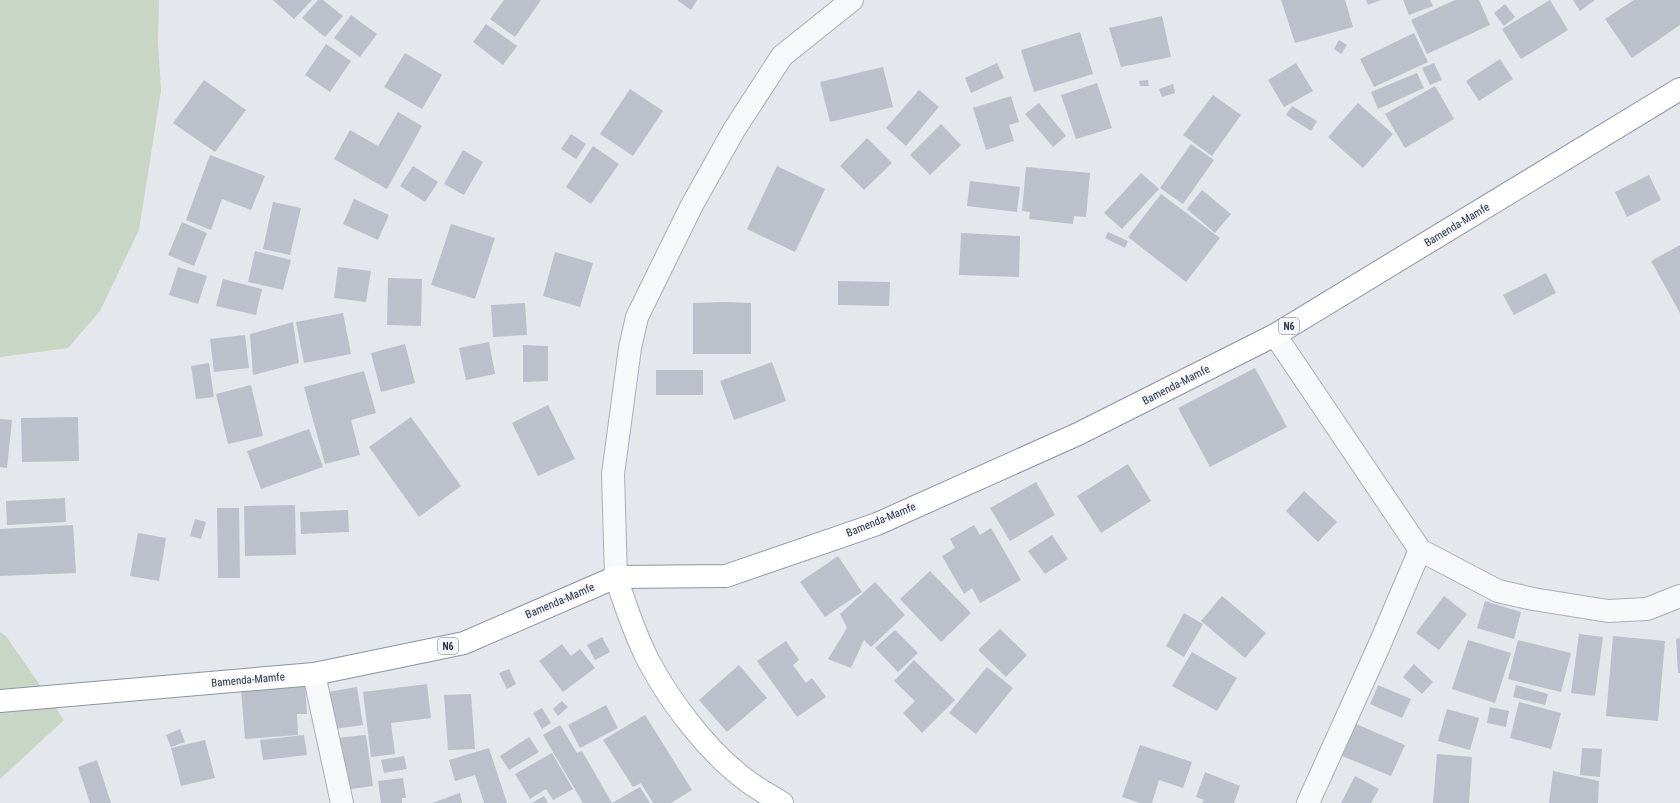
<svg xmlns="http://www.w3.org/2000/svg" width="1680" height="803" viewBox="0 0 1680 803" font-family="'Roboto Condensed',sans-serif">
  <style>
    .green { fill: #c9d6c5 }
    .building { fill: #bbc0ca }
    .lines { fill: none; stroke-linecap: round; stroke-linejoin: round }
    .street-casing { stroke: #a9aeb7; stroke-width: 24 }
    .secondary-casing { stroke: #a9aeb7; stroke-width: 24 }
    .highway-casing { stroke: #8b94a3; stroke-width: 24 }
    .street { stroke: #f7f8fa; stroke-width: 22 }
    .secondary { stroke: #fff; stroke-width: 22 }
    .highway { stroke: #fff; stroke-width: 22 }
    .labels { text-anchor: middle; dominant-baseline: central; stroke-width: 4; stroke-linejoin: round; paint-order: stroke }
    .shield { fill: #f4f6f9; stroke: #676e7b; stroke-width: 1 }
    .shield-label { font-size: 10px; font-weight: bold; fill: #2b3445 }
    .street-label { font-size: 11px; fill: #2b3445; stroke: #f4f6f9 }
  </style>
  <rect width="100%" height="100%" fill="#e4e7ec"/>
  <path class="green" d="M0,0H159L158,42L161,91L139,230L100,311L68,348L0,357Z
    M0,632L6,636L64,720L0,779Z"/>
  <path class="building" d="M273,0H312L294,19Z
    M318,0H323L343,16L325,37L302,18Z
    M504,0H541L515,37L490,19Z
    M677,0H697L691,10Z
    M1281,0H1345L1353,27L1295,43Z
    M1366,0H1381L1368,5Z
    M1403,0H1430L1433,6L1409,15Z
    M1455,0H1479L1490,25L1427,54L1411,20Z
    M1550,0L1568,30L1521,59L1502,29Z
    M1573,0H1595L1580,11Z
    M1634,0H1680V25L1632,58L1605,19Z
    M1505,4L1515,17L1504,26L1494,13Z
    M351,15L377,34L360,57L334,38Z
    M1162,16L1171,57L1121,67L1109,28Z
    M486,24L517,46L503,65L473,42Z
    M1080,32L1093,74L1034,92L1021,50Z
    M1414,33L1428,62L1374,87L1360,59Z
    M1339,40L1347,45L1341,54L1334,49Z
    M326,44L351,61L330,92L305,75Z
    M405,53L442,75L422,109L384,87Z
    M1500,59L1513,79L1479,101L1466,81Z
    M997,63L1004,78L971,93L965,78Z
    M1296,63L1313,91L1284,107L1268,80Z
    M1434,63L1442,80L1430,85L1422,68Z
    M883,67L893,107L830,122L820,82Z
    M1417,73L1424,88L1378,109L1371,92Z
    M204,80L246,110L215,152L173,123Z
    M1148,80L1149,86H1140L1139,81Z
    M1097,83L1112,128L1076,139L1061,95Z
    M1173,84L1175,93L1162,97L1159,89Z
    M1435,86L1454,119L1405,148L1385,114Z
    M630,89L663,111L633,156L600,134Z
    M919,90L939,107L906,146L886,128Z
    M1213,95L1241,115L1212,156L1183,135Z
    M1011,96L1019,122L1009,125L1014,141L986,150L973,108Z
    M1039,103L1066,136L1053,147L1025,114Z
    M1358,103L1393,134L1363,168L1328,137Z
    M1292,106L1317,121L1311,131L1286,115Z
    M398,112L422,126L387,189L334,159L350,130L378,146Z
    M941,124L961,145L930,175L910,155Z
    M571,134L586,144L576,159L561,149Z
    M867,138L892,163L864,190L840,166Z
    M1191,144L1214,160L1183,204L1160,188Z
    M593,146L619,164L591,204L566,187Z
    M463,150L483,162L464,195L444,184Z
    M210,155L265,176L251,210L222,199L211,230L186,220Z
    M413,166L438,182L425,202L400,186Z
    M777,166L825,189L795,252L747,229Z
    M1026,167L1090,173L1086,217L1074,216L1073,224L1029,219L1030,212L1022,211Z
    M1141,173L1159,189L1122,229L1104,213Z
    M1649,175L1661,200L1627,217L1615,192Z
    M970,181L1020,187L1017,212L967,206Z
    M1202,190L1231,214L1215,233L1187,209Z
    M1161,194L1220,238L1186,282L1128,237Z
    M354,199L389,215L378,240L343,224Z
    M273,202L301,208L290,255L263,249Z
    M182,222L207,233L194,266L168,255Z
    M451,224L495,238L475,299L431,285Z
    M1108,232L1128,241L1125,248L1105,238Z
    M961,233L1020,236L1019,277L959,275Z
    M1680,245V313L1651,261Z
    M255,251L291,260L283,290L248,282Z
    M555,252L593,263L580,307L543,296Z
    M178,267L207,276L198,304L169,295Z
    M338,267L371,271L366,302L334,298Z
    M1546,273L1556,293L1514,315L1503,295Z
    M388,278L422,279L421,326L387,325Z
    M223,279L262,289L256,315L216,306Z
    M838,281L890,282L889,306L838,305Z
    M724,302L751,303V354H693V303Z
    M525,303L527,335L493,337L491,305Z
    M343,313L351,354L304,363L296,322Z
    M293,322L299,363L253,375L250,334Z
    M245,335L249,368L214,372L210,339Z
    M489,342L495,374L466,380L459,348Z
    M405,344L415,383L381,392L371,353Z
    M523,345L548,346V381L523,382Z
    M772,362L786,401L734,420L720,381Z
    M209,363L214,397L196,399L191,366Z
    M1255,368L1287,427L1210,467L1178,408Z
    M656,370H703V395H656Z
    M364,371L376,413L351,420L360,455L325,464L304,387Z
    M251,385L263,436L228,444L216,394Z
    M548,405L575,459L538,476L512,423Z
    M78,417L79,461L22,462L21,418Z
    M411,417L461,486L419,517L369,447Z
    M0,419L12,420L7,468L0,467Z
    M309,429L323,467L261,489L247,451Z
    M1128,464L1151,501L1101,533L1077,496Z
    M1036,482L1055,515L1010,541L990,508Z
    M1304,491L1337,522L1318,542L1286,511Z
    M65,498L66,522L7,525L6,501Z
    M295,505L296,555L245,556L244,506Z
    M217,508H239L240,578H218Z
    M348,510L349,532L301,534L300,512Z
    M195,519L206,522L201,539L190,536Z
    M73,525L76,573L0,576V529Z
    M974,525L980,535L991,528L1021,580L980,603L972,588L964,594L942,556L955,548L950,539Z
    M138,533L166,538L159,581L130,576Z
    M1052,535L1068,559L1045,574L1028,551Z
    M838,556L862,592L825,617L800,582Z
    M930,571L971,613L941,642L900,599Z
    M875,582L905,615L871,647L864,640L851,668L828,659L847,628L840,614Z
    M1222,596L1266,633L1245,658L1201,621Z
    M1444,596L1467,614L1439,650L1416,633Z
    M1485,601L1521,612L1514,639L1477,628Z
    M1184,613L1203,624L1184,657L1166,646Z
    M1000,629L1027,655L1006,677L978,650Z
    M895,630L918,653L898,672L875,648Z
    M1579,634L1603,637L1595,696L1571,693Z
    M1613,636L1665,641L1658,721L1606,716Z
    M602,637L610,652L595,660L587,645Z
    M1680,638V673H1678L1676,639Z
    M1468,640L1511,653L1495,703L1452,689Z
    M1518,640L1571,653L1561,692L1508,679Z
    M786,641L799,660L793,665L806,683L812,678L826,697L797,717L757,661Z
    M562,644L571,656L580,649L595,668L563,692L539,661Z
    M1192,652L1237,678L1217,711L1172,686Z
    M914,660L955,700L922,733L903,713L915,701L894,681Z
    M1414,664L1433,682L1422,694L1403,677Z
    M739,665L767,698L727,732L699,700Z
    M987,667L1013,688L976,734L949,713Z
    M509,669L516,684L507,689L499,673Z
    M427,684L431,718L391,723L395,754L371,757L363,692Z
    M1378,685L1411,699L1402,718L1370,704Z
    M1516,685L1548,694L1545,705L1513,697Z
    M305,686L307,714H297L298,735L245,739L241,690Z
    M357,687L363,725L334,729L328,692Z
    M471,694L475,749L448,750L444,695Z
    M562,701L568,707L558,716L553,709Z
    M1519,702L1561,713L1551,749L1510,738Z
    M606,705L618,728L580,748L568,725Z
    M1490,707L1509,711L1506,727L1487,723Z
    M542,708L551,723L542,729L533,713Z
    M1447,709L1479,718L1470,750L1438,741Z
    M645,715L692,790L671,803H653L641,783L633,787L603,740Z
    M1356,724L1405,745L1391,776L1342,756Z
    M560,725L577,753L582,751L612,803L640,787L650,803H583L543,735Z
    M180,729L185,742L171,747L166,735Z
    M304,735L307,755L263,760L260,740Z
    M366,735L373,786L344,790L337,738Z
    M529,737L539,752L509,770L500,756Z
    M205,740L215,778L181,786L171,748Z
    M1140,745L1192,762L1183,788L1159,780L1152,803H1140L1122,797Z
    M489,748L507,803H484L475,775L455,781L449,760Z
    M1582,748L1602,749L1600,777L1580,775Z
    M552,753L573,789L553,800L546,789L530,799L515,774Z
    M1437,754L1472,757L1469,803H1433Z
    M404,756L407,769L384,773L381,760Z
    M97,760L111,803H90L78,767Z
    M1553,771L1599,781L1598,803H1549Z
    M1205,772L1240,786L1234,803H1202L1204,800L1196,797Z
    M1355,776L1379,789L1371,803H1341Z
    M403,778L406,798H402V803H381L378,781Z
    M460,793L462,803H432Z
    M544,796L548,803H532Z"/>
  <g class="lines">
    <defs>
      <path id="street" d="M1275,335L1420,550L1498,591L1533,599L1608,611L1647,609L1680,596
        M616,577L613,474L630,348L637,317L692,205L734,130L782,56L852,0
        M314,674L342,803
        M1308,803L1379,646L1420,550"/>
      <path id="secondary" d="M616,577C625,605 635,634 648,660C670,702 708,752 746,780C757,789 770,795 782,803"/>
      <path id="highway" d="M0,701L314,674L464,643L616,577L726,576L877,524L1078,434L1275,335L1680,89"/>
    </defs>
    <use href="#street" class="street-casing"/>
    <use href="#secondary" class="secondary-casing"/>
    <use href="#highway" class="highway-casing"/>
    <use href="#street" class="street"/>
    <use href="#secondary" class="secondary"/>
    <use href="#highway" class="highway"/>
  </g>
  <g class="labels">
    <g class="shield">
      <rect x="1279" y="318" width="20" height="16" rx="3"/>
      <rect x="438" y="638" width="20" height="16" rx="3"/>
    </g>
    <g class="shield-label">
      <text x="1289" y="326">N6</text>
      <text x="448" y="646">N6</text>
    </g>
    <g class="street-label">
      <text transform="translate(1457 225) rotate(-31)">Bamenda-Mamfe</text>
      <text transform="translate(1176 385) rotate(-27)">Bamenda-Mamfe</text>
      <text transform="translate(881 520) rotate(-22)">Bamenda-Mamfe</text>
      <text transform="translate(560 601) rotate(-23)">Bamenda-Mamfe</text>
      <text transform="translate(248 680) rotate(-5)">Bamenda-Mamfe</text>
    </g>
  </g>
</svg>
